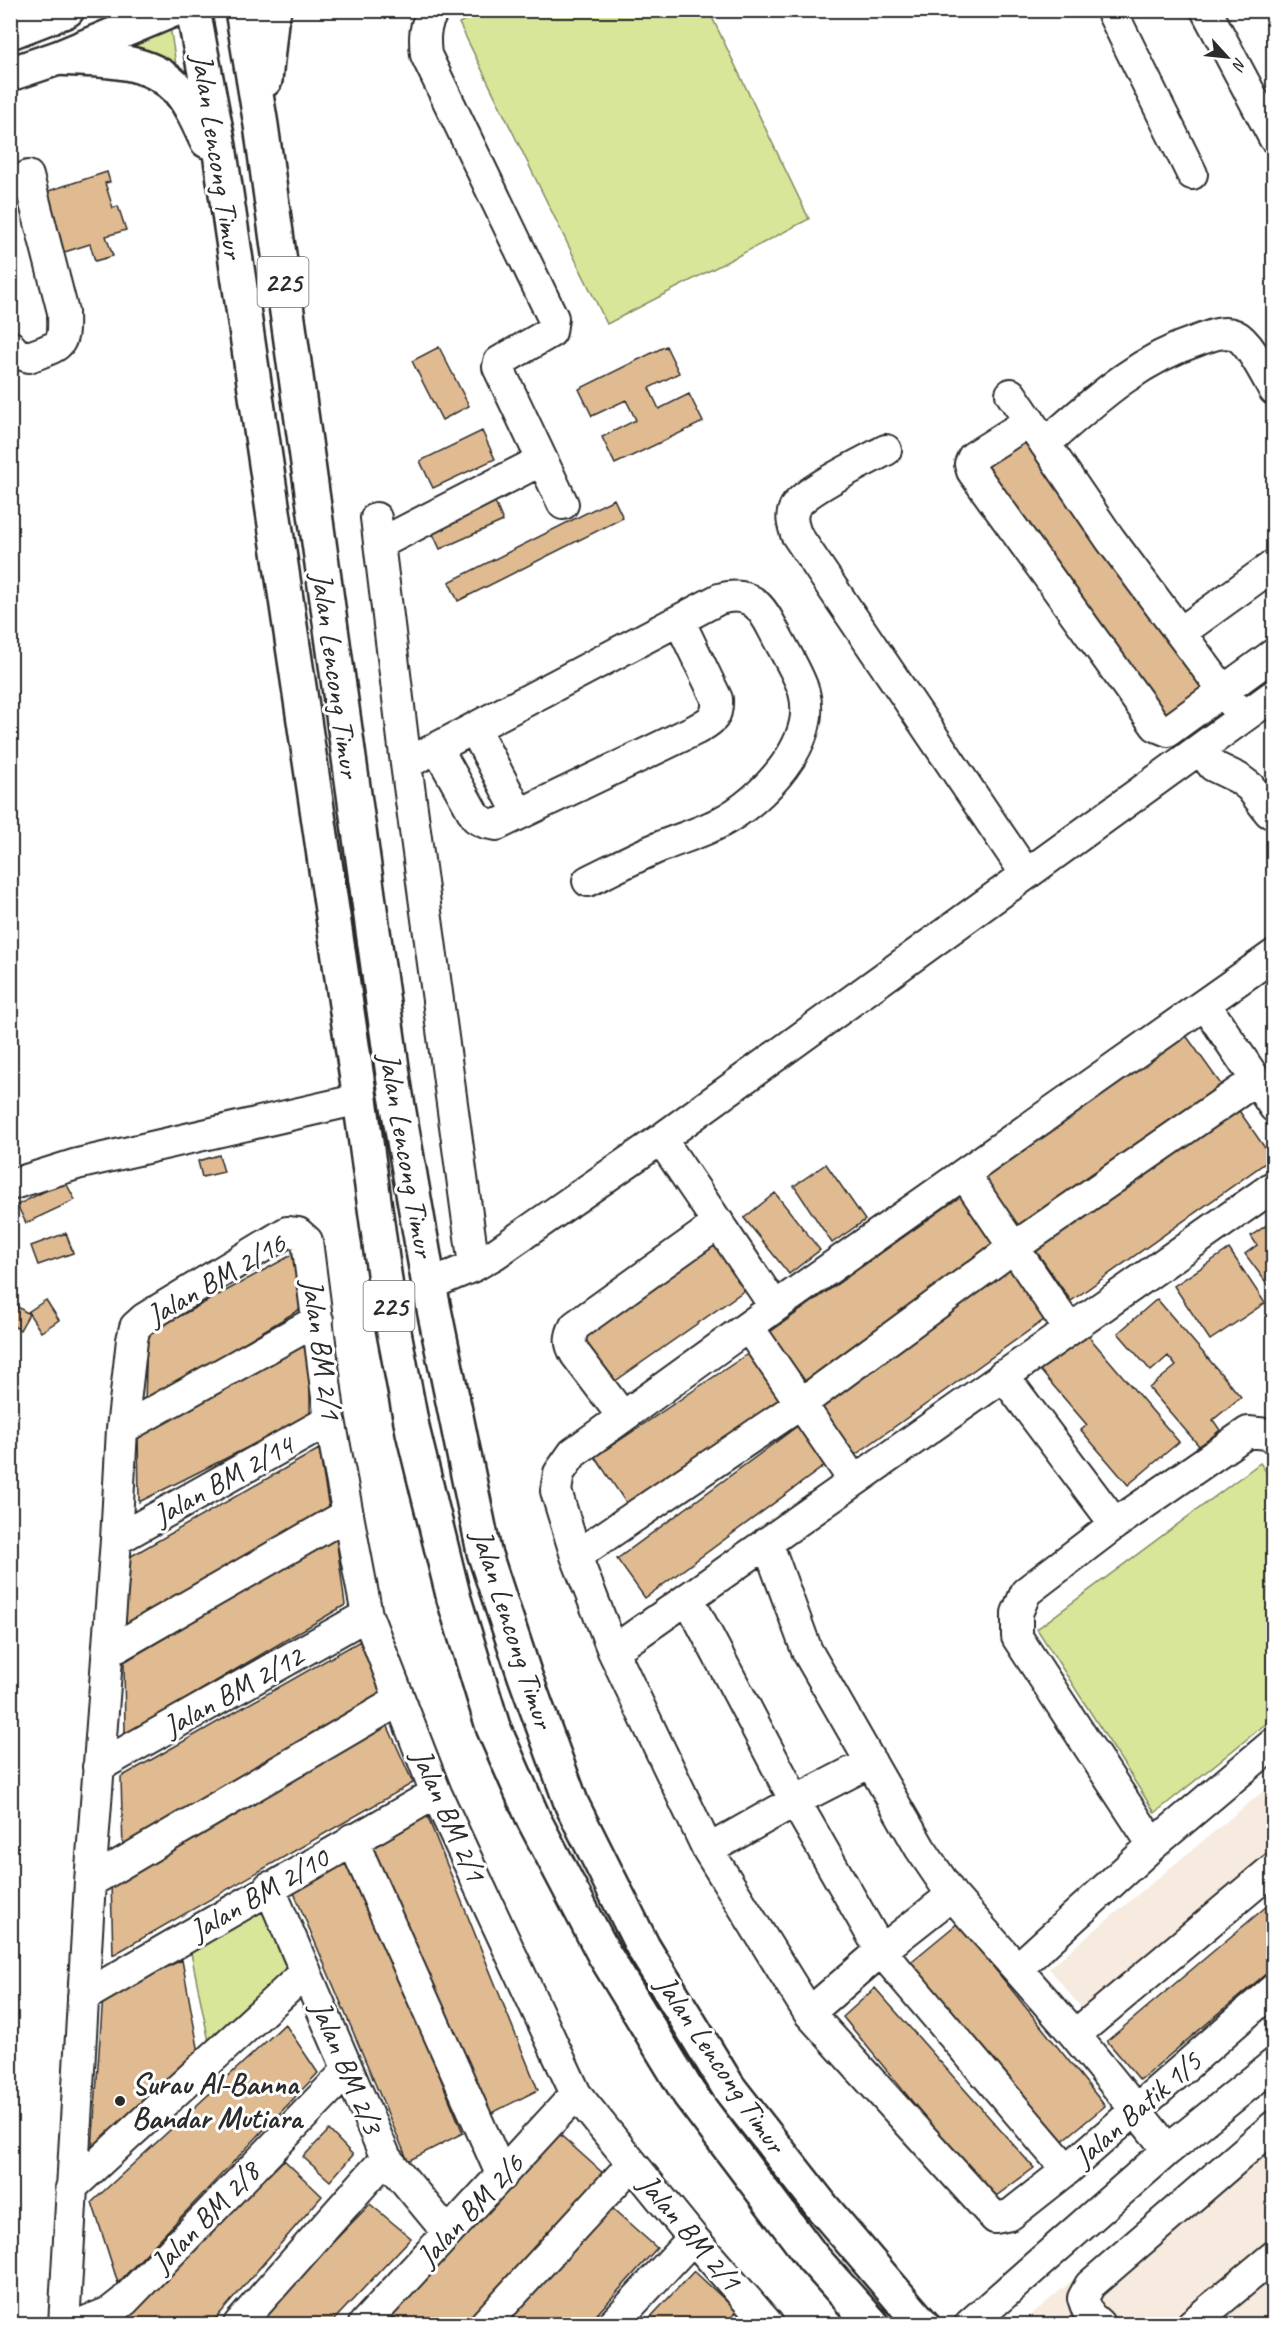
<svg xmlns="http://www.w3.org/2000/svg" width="1284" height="2335" viewBox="0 0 1284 2335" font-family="Caveat,sans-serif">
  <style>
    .built { fill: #f6ebde }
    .green { fill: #d8e69a; stroke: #828862; stroke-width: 1.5 }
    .building { fill: #e0bb91; stroke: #2b2b2b; stroke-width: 1.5 }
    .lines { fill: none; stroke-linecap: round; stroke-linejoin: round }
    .minor-casing { stroke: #2b2b2b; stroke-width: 34 }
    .major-casing { stroke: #2b2b2b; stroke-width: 38 }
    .highway-casing { stroke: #2b2b2b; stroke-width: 38 }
    .minor { stroke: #fff; stroke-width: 30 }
    .major { stroke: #fff; stroke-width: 33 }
    .highway { stroke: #fff; stroke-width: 33 }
    .poi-dot { fill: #2b2b2b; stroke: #fff; stroke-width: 2 }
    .labels { text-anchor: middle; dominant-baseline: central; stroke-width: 6; stroke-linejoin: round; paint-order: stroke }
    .shield { fill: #fff; stroke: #6b6b6b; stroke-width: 1.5 }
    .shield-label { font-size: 28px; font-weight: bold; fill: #2b2b2b }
    .street-label { font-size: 30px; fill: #2b2b2b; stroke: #fff }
    .poi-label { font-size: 30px; font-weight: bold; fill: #2b2b2b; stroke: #fff; text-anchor: start }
  </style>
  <rect width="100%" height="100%" fill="#fff"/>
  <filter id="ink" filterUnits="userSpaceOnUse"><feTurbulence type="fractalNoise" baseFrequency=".0167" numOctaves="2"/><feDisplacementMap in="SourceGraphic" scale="12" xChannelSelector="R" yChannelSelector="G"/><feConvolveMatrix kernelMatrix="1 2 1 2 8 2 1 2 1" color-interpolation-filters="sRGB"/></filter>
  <g filter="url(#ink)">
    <path class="built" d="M1273,1783V1862L1087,2015L1049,1968Z
      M1273,2114V2324H1020Z"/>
    <path class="green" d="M484,10L709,11L809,219L607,324L459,23Z
      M170,26L178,78L122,47Z
      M1260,1463L1273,1481V1718L1155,1813L1037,1629Z
      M261,1904L287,1971L210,2047L191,1953Z"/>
    <path class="building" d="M107,172L110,182L105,183L113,208L118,206L126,230L106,236L113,256L95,261L90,244L55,255L36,195Z
      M666,346L679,373L649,388L659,409L689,394L703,422L615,464L602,437L636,420L626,400L592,416L579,389Z
      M439,347L469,406L442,420L412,361Z
      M482,431L495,459L433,488L420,461Z
      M1023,431L1209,693L1162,727L976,465Z
      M491,493L503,521L440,549L427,521Z
      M614,499L623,518L458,601L449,582Z
      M1185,1034L1225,1090L1024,1234L984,1177Z
      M1233,1102L1272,1158L1071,1301L1032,1245Z
      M219,1155L224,1172L202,1177L198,1161Z
      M826,1164L865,1220L832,1243L794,1186Z
      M65,1181L75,1200L26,1223L17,1205Z
      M971,1189L1011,1245L810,1388L770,1332Z
      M775,1193L820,1250L789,1274L744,1218Z
      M1274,1220V1293L1245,1254L1257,1245L1251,1236Z
      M66,1233L73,1253L38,1265L31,1246Z
      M713,1243L745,1290L614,1382L581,1335Z
      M1229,1249L1265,1303L1210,1340L1174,1286Z
      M299,1251L302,1308L145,1402L147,1334Z
      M1016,1256L1055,1312L855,1455L815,1399Z
      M1157,1299L1241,1397L1213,1420L1220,1430L1200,1447L1149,1388L1176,1366L1168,1356L1151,1371L1118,1333Z
      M46,1300L59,1320L41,1332L28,1312Z
      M10,1302L29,1314L20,1330L10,1324Z
      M1084,1331L1179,1442L1128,1485L1081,1430L1087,1425L1040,1370Z
      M310,1340V1416L139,1502L138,1431Z
      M761,1345L798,1402L633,1513L595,1457Z
      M803,1422L831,1461L645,1598L617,1559Z
      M319,1449L329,1508L121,1637L119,1563Z
      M336,1537L345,1605L125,1735L124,1662Z
      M360,1641L383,1696L123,1851L121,1777Z
      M386,1722L413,1783L113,1955L111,1882Z
      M426,1813L538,2090L484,2117L368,1845Z
      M350,1857L463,2133L408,2161L292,1888Z
      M1274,1900V1967L1140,2080L1107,2041Z
      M958,1923L1105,2106L1054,2148L907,1965Z
      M182,1960L199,2053L92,2149L103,1996Z
      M875,1988L1034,2168L992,2199L843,2017Z
      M285,2024L318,2073L118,2283L92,2202Z
      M329,2130L353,2155L330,2181L303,2157Z
      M556,2131L605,2175L471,2324H398L390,2317Z
      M284,2160L322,2196L211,2324H116Z
      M603,2200L657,2248L588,2324H493Z
      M370,2204L411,2238L330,2324H254Z
      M694,2271L737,2311L725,2324H644Z"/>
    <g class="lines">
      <defs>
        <path id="minor" d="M434,10C424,25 424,38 426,55L553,318L551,332L499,362L498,367L563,504
          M1111,10L1192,174
          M1206,10L1274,138
          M10,346L16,353L29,357C62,344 64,348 63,312L28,176
          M1011,394L1110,539L1234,705
          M1030,421L973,457L970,464L972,471L1156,726L1168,731L1274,654
          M1045,444C1093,402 1137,360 1199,340C1210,336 1223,330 1235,335C1249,341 1266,376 1274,390
          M886,450C866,461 805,490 795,507C790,517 793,525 796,534L1026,874
          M376,518L406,764L474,1266
          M379,544L542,460
          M1180,633L1274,565
          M474,728L519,814
          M437,748L476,818L486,823L497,825L697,729C712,720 718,718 717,699L679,620
          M1200,749L1213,766L1238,778L1250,787L1269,812
          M406,764L719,599C750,590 761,605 774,631C782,647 800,676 804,692C818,743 762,800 721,822C703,832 681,838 662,846C637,856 613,869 588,881
          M1274,955L775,1307L573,1453L559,1473L556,1491L576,1556L613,1651L708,1850L809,2013L995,2218L1010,2215L1067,2170L1274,1989
          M1205,1004L1274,1107
          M661,1139L775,1307
          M964,1174L1069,1329
          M10,1185L77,1164L360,1099
          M429,1285L474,1266L495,1254L661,1139L1274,695
          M749,1328L854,1481
          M1003,1375L1115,1524
          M623,1417L576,1355C569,1344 569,1337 575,1326L719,1223
          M122,1429L318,1320
          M116,1540L330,1420
          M767,1542L807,1651L920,1848L952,1895L1075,2035L1168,2150
          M576,1556L802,1403L1013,1248L1256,1080
          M688,1598L795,1801L881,1951L1067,2170
          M613,1651L1274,1186
          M108,1652L348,1514
          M98,1767L367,1615
          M352,1839L502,2176
          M1153,1845L1017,1637V1613L1026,1592L1115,1524L1248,1432L1268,1434L1274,1438
          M708,1850L795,1801L871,1762
          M90,1882L400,1700
          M269,1887L386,2158L448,2233
          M1018,1968L1153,1845L1274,1743
          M83,1997L436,1793
          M809,2013L881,1951L952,1895
          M1075,2035L1274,1868
          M71,2188L306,1972
          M64,2324L90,1882L116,1540L122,1429L132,1340L135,1327L145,1318L287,1232L298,1233L307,1241L330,1420L367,1615L436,1793L576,2094L693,2238L768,2324
          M80,2324L110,2312L124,2301L347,2071
          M239,2324L386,2158
          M364,2324L576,2094
          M485,2324L632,2164
          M613,2324L693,2238
          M970,2324L1168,2150L1274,2064
          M1099,2324L1089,2315L1083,2298L1090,2285L1274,2126
          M1192,2324L1274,2256"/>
        <path id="major" d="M10,32L67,10
          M10,74L58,58L173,10"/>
        <path id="highway" d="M193,10L219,146L360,1099L387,1295L413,1432L454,1599L493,1727L534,1820L604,1954L689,2094L813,2258L872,2324
          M242,10L261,125L395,1089L429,1285L484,1552L525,1676L572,1805L643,1947L729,2088L823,2208L922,2324
          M63,12L64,10
          M58,58C99,61 150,56 180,92C192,106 199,125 207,141
          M265,80L271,22L274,10"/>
      </defs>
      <use href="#minor" class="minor-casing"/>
      <use href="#major" class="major-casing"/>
      <use href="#highway" class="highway-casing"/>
      <use href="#minor" class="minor"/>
      <use href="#major" class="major"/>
      <use href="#highway" class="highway"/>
    </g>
  </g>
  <circle class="poi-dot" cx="120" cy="2101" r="6"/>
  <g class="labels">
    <g class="shield">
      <rect x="257.5" y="257" width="51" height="50" rx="4.5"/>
      <rect x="363.5" y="1281" width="51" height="50" rx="4.5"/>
    </g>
    <g class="shield-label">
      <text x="283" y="282">225</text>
      <text x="389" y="1306">225</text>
    </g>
    <g class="street-label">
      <text transform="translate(218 156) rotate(81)">Jalan Lencong Timur</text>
      <text transform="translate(336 675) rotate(82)">Jalan Lencong Timur</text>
      <text transform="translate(407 1155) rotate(80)">Jalan Lencong Timur</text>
      <text transform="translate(216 1279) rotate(-30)">Jalan BM 2/16</text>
      <text transform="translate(322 1349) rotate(82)">Jalan BM 2/1</text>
      <text transform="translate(223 1480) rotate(-29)">Jalan BM 2/14</text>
      <text transform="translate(513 1629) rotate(72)">Jalan Lencong Timur</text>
      <text transform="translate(233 1691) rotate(-29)">Jalan BM 2/12</text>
      <text transform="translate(449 1815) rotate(66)">Jalan BM 2/1</text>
      <text transform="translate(259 1894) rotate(-30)">Jalan BM 2/10</text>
      <text transform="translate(721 2064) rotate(56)">Jalan Lencong Timur</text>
      <text transform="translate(347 2067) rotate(67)">Jalan BM 2/3</text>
      <text transform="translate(1137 2109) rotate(-41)">Jalan Batik 1/5</text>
      <text transform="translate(470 2210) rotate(-47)">Jalan BM 2/6</text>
      <text transform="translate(205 2217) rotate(-46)">Jalan BM 2/8</text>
      <text transform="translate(690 2232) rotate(50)">Jalan BM 2/1</text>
    </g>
    <g class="poi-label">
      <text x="132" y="2084">Surau Al-Banna<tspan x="132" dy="34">Bandar Mutiara</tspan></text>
    </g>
  </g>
  <rect width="1284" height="2335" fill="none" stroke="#fff" stroke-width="36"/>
  <rect x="18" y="18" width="1248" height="2299" fill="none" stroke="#2b2b2b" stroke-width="2" filter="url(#ink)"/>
  <g transform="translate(1227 57) rotate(117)" stroke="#ffffff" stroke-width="4.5" paint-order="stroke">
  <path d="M0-4.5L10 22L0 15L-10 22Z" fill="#2b2b2b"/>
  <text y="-9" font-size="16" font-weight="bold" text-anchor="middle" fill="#2b2b2b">N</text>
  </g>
</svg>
